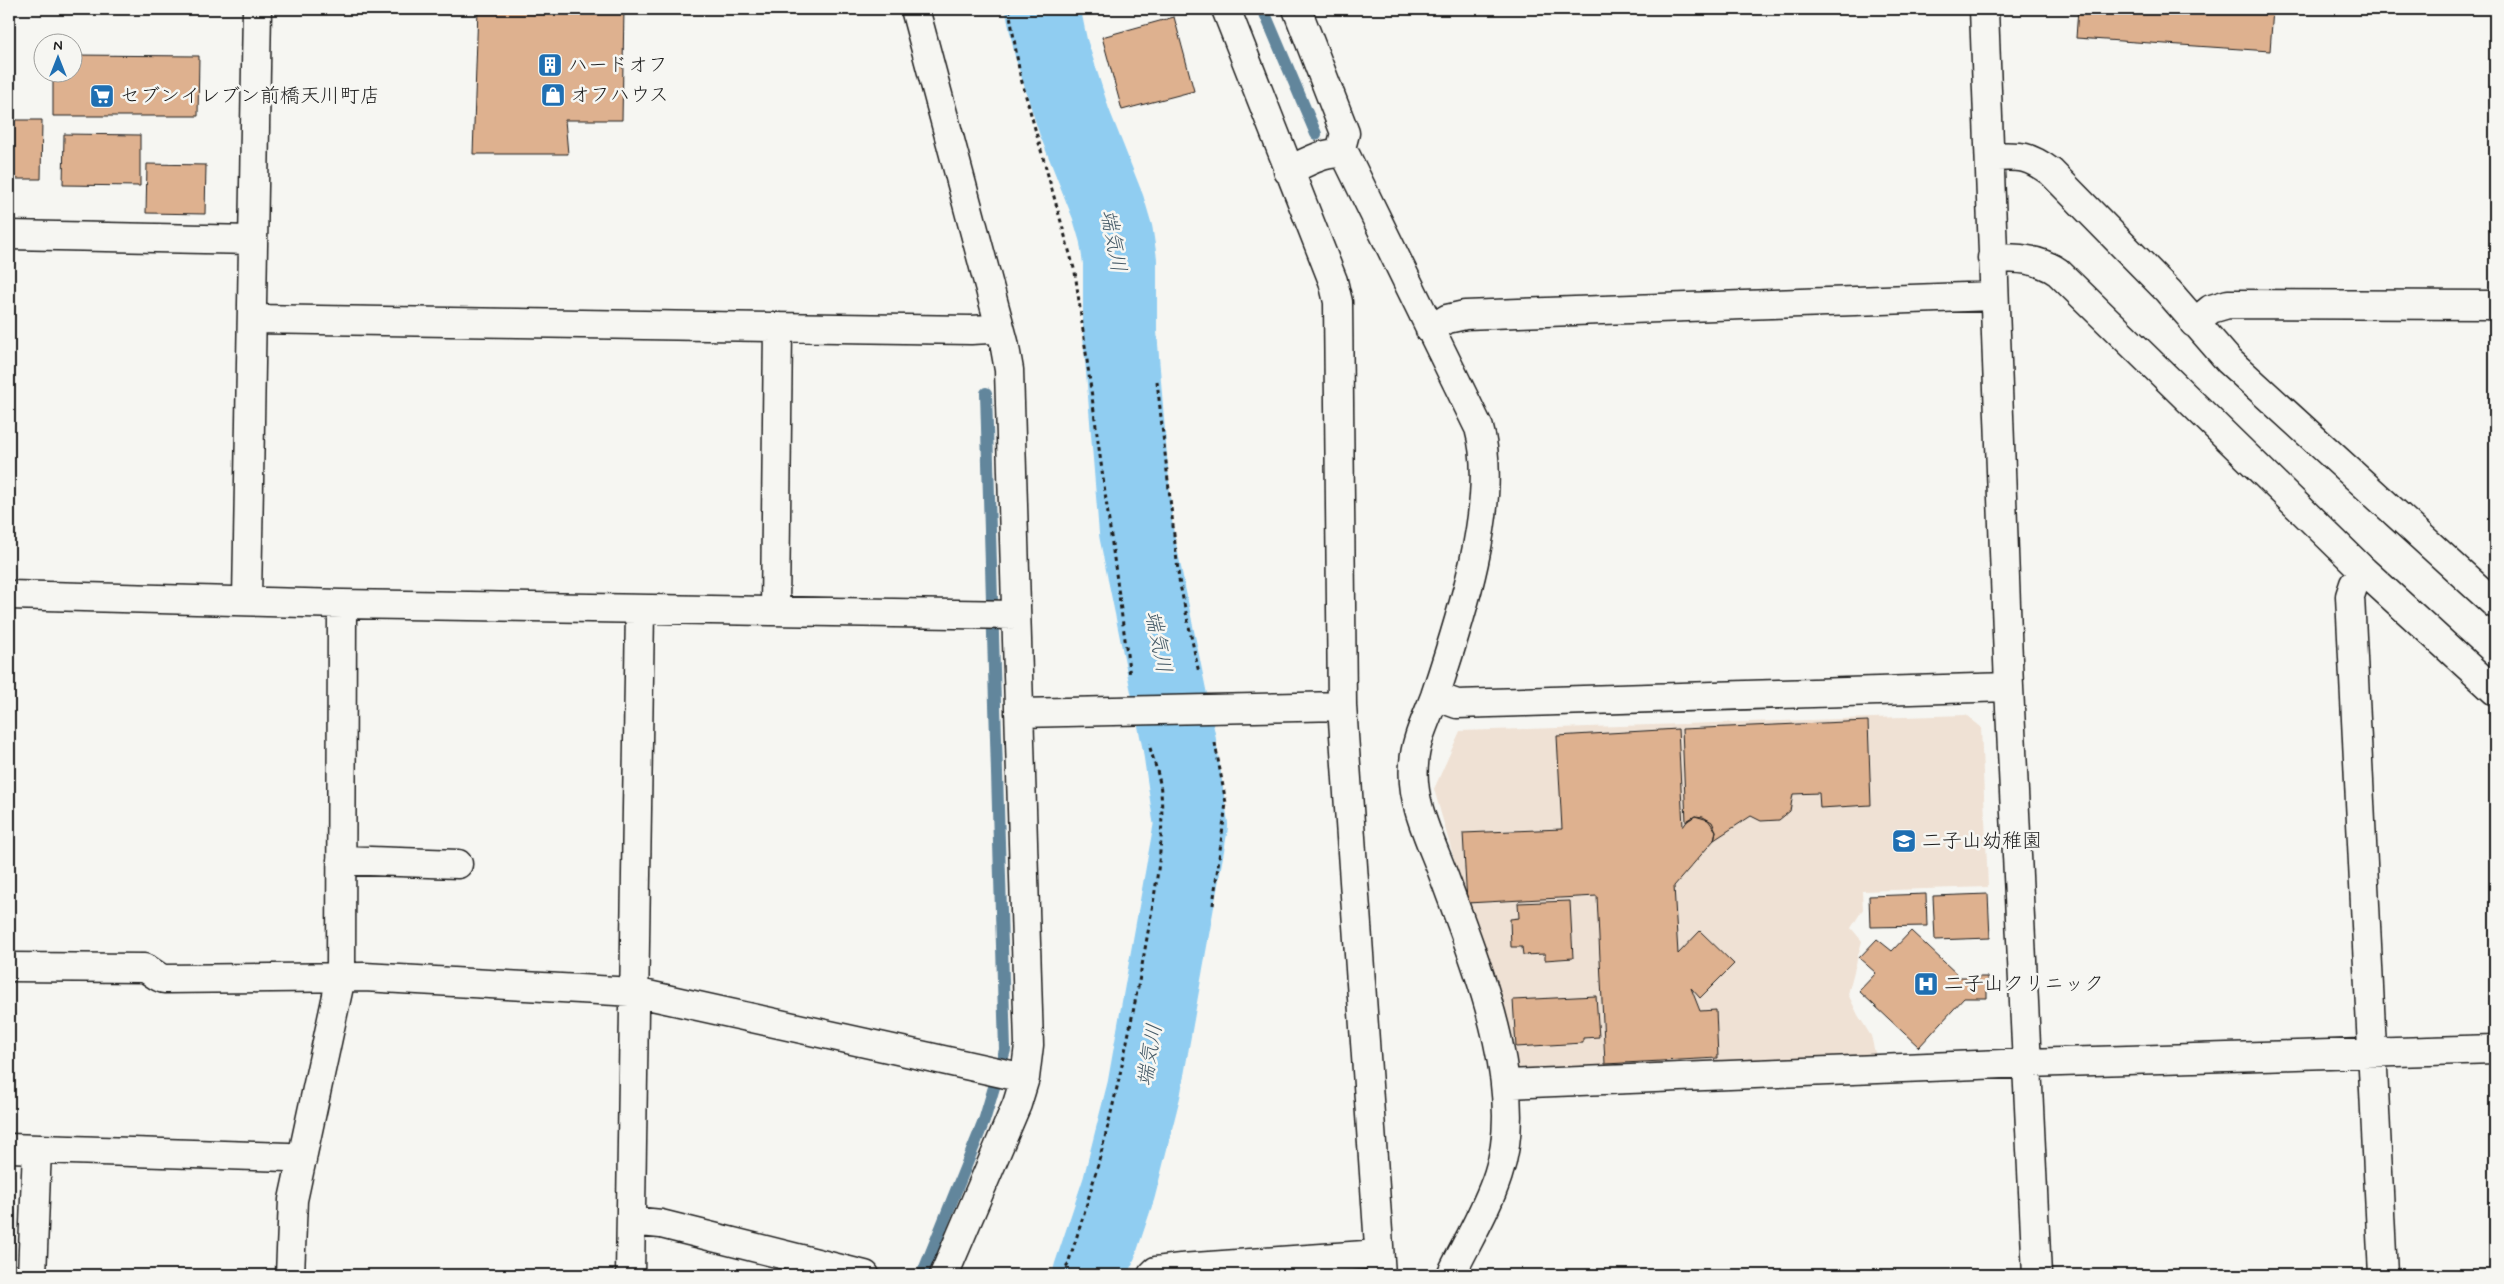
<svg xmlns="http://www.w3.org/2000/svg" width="2504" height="1284" viewBox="0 0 2504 1284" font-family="Mynerve,'Klee One',sans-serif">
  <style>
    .built { fill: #efe1d4 }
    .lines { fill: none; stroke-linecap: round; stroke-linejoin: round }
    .stream { stroke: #62869c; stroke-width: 12 }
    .river { stroke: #90cdf1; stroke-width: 74 }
    .building { fill: #deb18f; stroke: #1c1c1c }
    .minor-casing { stroke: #1c1c1c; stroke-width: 31 }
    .path { stroke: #1c1c1c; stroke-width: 3; stroke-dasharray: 4 4; stroke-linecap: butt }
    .minor { stroke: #f6f6f2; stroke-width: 28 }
    .labels { text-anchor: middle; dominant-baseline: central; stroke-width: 5; stroke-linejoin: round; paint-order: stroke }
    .poi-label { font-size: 20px; fill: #1c1c1c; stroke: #f6f6f2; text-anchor: start }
    .water-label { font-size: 21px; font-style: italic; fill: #455a67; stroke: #f6f6f2 }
  </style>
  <rect width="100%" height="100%" fill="#f6f6f2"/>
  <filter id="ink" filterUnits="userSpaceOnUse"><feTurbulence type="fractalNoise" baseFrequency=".02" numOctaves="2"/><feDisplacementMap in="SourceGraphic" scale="10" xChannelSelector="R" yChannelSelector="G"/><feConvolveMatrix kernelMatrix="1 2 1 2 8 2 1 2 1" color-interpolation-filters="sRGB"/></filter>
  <g filter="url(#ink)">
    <path class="built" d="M1966,715L1981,727L1988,887L1862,891L1863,909L1851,928L1862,941L1848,994L1858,1015L1871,1036L1877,1061L1535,1076L1513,1066L1434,789L1460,731Z"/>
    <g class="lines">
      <path class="stream" d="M1263,9L1316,134
        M922,1275L984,1121L1005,1050L986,393"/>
      <path class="river" d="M1043,9L1051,48L1074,121L1108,207L1116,234L1120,261V333L1136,532L1179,742L1191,825L1144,1089L1119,1188L1090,1275"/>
    </g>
    <path class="building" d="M478,9H624L622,120H565L568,154H473Z
      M2078,9H2273L2270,51L2076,38Z
      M1174,17L1194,91L1122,110L1102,37Z
      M72,55L199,56L198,116H53V72H72Z
      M9,120H42L41,179H9Z
      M64,134L140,135V186L63,185Z
      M147,164L206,165L205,214L146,213Z
      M1868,721L1871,805L1820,808L1819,793L1793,794L1790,811L1779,820L1761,821L1751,816L1714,840L1716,831L1708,820L1695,816L1686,822L1682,729Z
      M1678,729L1683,827L1688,820L1695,816L1703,817L1712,822L1716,831L1714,840L1674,886L1678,954L1700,931L1734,964L1700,998L1691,988L1700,1011L1716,1010L1718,1058L1605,1064L1597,896L1467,903L1463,833L1562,829L1557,736Z
      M1926,894L1927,926L1870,927L1869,896Z
      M1988,894L1990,938L1935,940L1933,896Z
      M1570,901L1573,958L1545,960V954L1523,955L1522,947H1511L1510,919L1519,918L1518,903Z
      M1911,931L1960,977H1987V998H1964L1919,1047L1859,991L1876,973L1859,958L1877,939L1892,951Z
      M1596,996L1599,1037L1583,1038V1043L1516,1047L1513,1000Z"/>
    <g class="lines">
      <defs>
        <path id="minor" d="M915,9L1004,342L1009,370L1029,1045L1025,1078L1017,1104L944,1275
          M1226,9L1333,281L1338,302L1342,706L1381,1275
          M1297,9L1345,133L1340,152
          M1984,9L2009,687L2037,1275
          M1990,157C2020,156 2026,154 2051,172L2168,291L2229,361L2495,604
          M1288,171C1304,164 1330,147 1346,156L1479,428C1500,501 1459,624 1435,696C1427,718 1415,740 1414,764C1410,804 1433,845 1446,882C1476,964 1528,1089 1498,1175C1487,1209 1467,1242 1451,1275
          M9,235L253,240
          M1992,258C2016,258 2038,258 2058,272L2364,571L2495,691
          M252,319L971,330L990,329L999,325
          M2194,323L2211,309L2228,304L2495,305
          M1430,330L1447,319L1465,315L1993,296
          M2364,571L2354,584L2350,596L2383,1275
          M9,595L342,604L1016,615
          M247,600L257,9
          M775,611L778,327
          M1435,696L1457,704L2009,687
          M1019,713L1342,706
          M341,860L458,864
          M9,967L144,968C152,971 156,977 164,979L364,977L634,992L1025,1078
          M1507,1084L2027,1063L2495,1049
          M9,1148L288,1157L302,1160
          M631,1221L661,1224L865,1275
          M32,1275L37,1149
          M290,1275L293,1200L341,977L342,604
          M630,1275L640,609
          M1152,1275L1156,1271L1181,1268L1379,1254"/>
      </defs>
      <use href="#minor" class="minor-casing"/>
      <path class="path" d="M1009,9L1020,75L1075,272L1130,676
        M1157,381L1179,580L1199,673
        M1213,905L1226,803L1215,743
        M1064,1275C1101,1169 1125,1059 1145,949C1154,898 1165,844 1161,792C1160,776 1153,760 1149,744"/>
      <use href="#minor" class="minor"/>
    </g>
  </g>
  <defs>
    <symbol id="building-square" viewBox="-11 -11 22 22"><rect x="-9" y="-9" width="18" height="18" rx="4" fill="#1f6fb2" stroke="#f6f6f2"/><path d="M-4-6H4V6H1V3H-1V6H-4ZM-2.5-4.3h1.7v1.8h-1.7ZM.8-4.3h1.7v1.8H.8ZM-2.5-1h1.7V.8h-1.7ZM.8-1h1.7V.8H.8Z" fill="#fff"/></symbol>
    <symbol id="shop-square" viewBox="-11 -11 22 22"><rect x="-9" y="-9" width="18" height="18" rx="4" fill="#1f6fb2" stroke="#f6f6f2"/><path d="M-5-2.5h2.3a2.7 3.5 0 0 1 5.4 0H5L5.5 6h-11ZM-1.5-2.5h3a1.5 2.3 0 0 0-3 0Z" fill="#fff"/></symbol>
    <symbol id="supermarket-square" viewBox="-11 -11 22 22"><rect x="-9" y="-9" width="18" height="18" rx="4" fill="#1f6fb2" stroke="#f6f6f2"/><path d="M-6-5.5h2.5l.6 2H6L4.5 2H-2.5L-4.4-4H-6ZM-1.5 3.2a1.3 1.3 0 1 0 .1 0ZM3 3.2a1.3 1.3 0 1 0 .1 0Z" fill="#fff"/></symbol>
    <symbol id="school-square" viewBox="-11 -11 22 22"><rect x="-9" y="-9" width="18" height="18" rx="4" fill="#1f6fb2" stroke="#f6f6f2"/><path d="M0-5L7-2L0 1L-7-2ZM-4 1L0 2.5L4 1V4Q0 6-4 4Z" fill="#fff"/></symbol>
    <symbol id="hospital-square" viewBox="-11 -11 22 22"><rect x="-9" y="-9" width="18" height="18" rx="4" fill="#1f6fb2" stroke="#f6f6f2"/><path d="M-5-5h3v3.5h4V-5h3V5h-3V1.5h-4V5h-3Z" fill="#fff"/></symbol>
  </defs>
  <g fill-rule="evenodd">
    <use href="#building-square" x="536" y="51" width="28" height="28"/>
    <use href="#shop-square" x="539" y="81" width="28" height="28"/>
    <use href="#supermarket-square" x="88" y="82" width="28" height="28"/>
    <use href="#school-square" x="1890" y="827" width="28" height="28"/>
    <use href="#hospital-square" x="1912" y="970" width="28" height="28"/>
  </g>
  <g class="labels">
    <g class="poi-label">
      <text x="568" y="65">ハードオフ</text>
      <text x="570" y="95">オフハウス</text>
      <text x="120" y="96">セブンイレブン前橋天川町店</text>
      <text x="1922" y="841">二子山幼稚園</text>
      <text x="1944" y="984">二子山クリニック</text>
    </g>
    <g class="water-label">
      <text transform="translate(1113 241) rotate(80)">端気川</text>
      <text transform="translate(1158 642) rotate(79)">端気川</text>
      <text transform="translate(1150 1055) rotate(-80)">端気川</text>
    </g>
  </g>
  <rect width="2504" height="1284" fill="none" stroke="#f6f6f2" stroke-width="30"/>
  <rect x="15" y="15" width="2474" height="1254" fill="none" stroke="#1c1c1c" stroke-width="2" filter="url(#ink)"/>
  <g transform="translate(58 58)"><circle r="24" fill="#f6f6f2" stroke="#9f9f9c"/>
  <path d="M0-4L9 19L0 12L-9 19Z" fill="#1f6fb2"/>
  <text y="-8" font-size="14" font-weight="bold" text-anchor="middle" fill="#1c1c1c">N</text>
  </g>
</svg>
